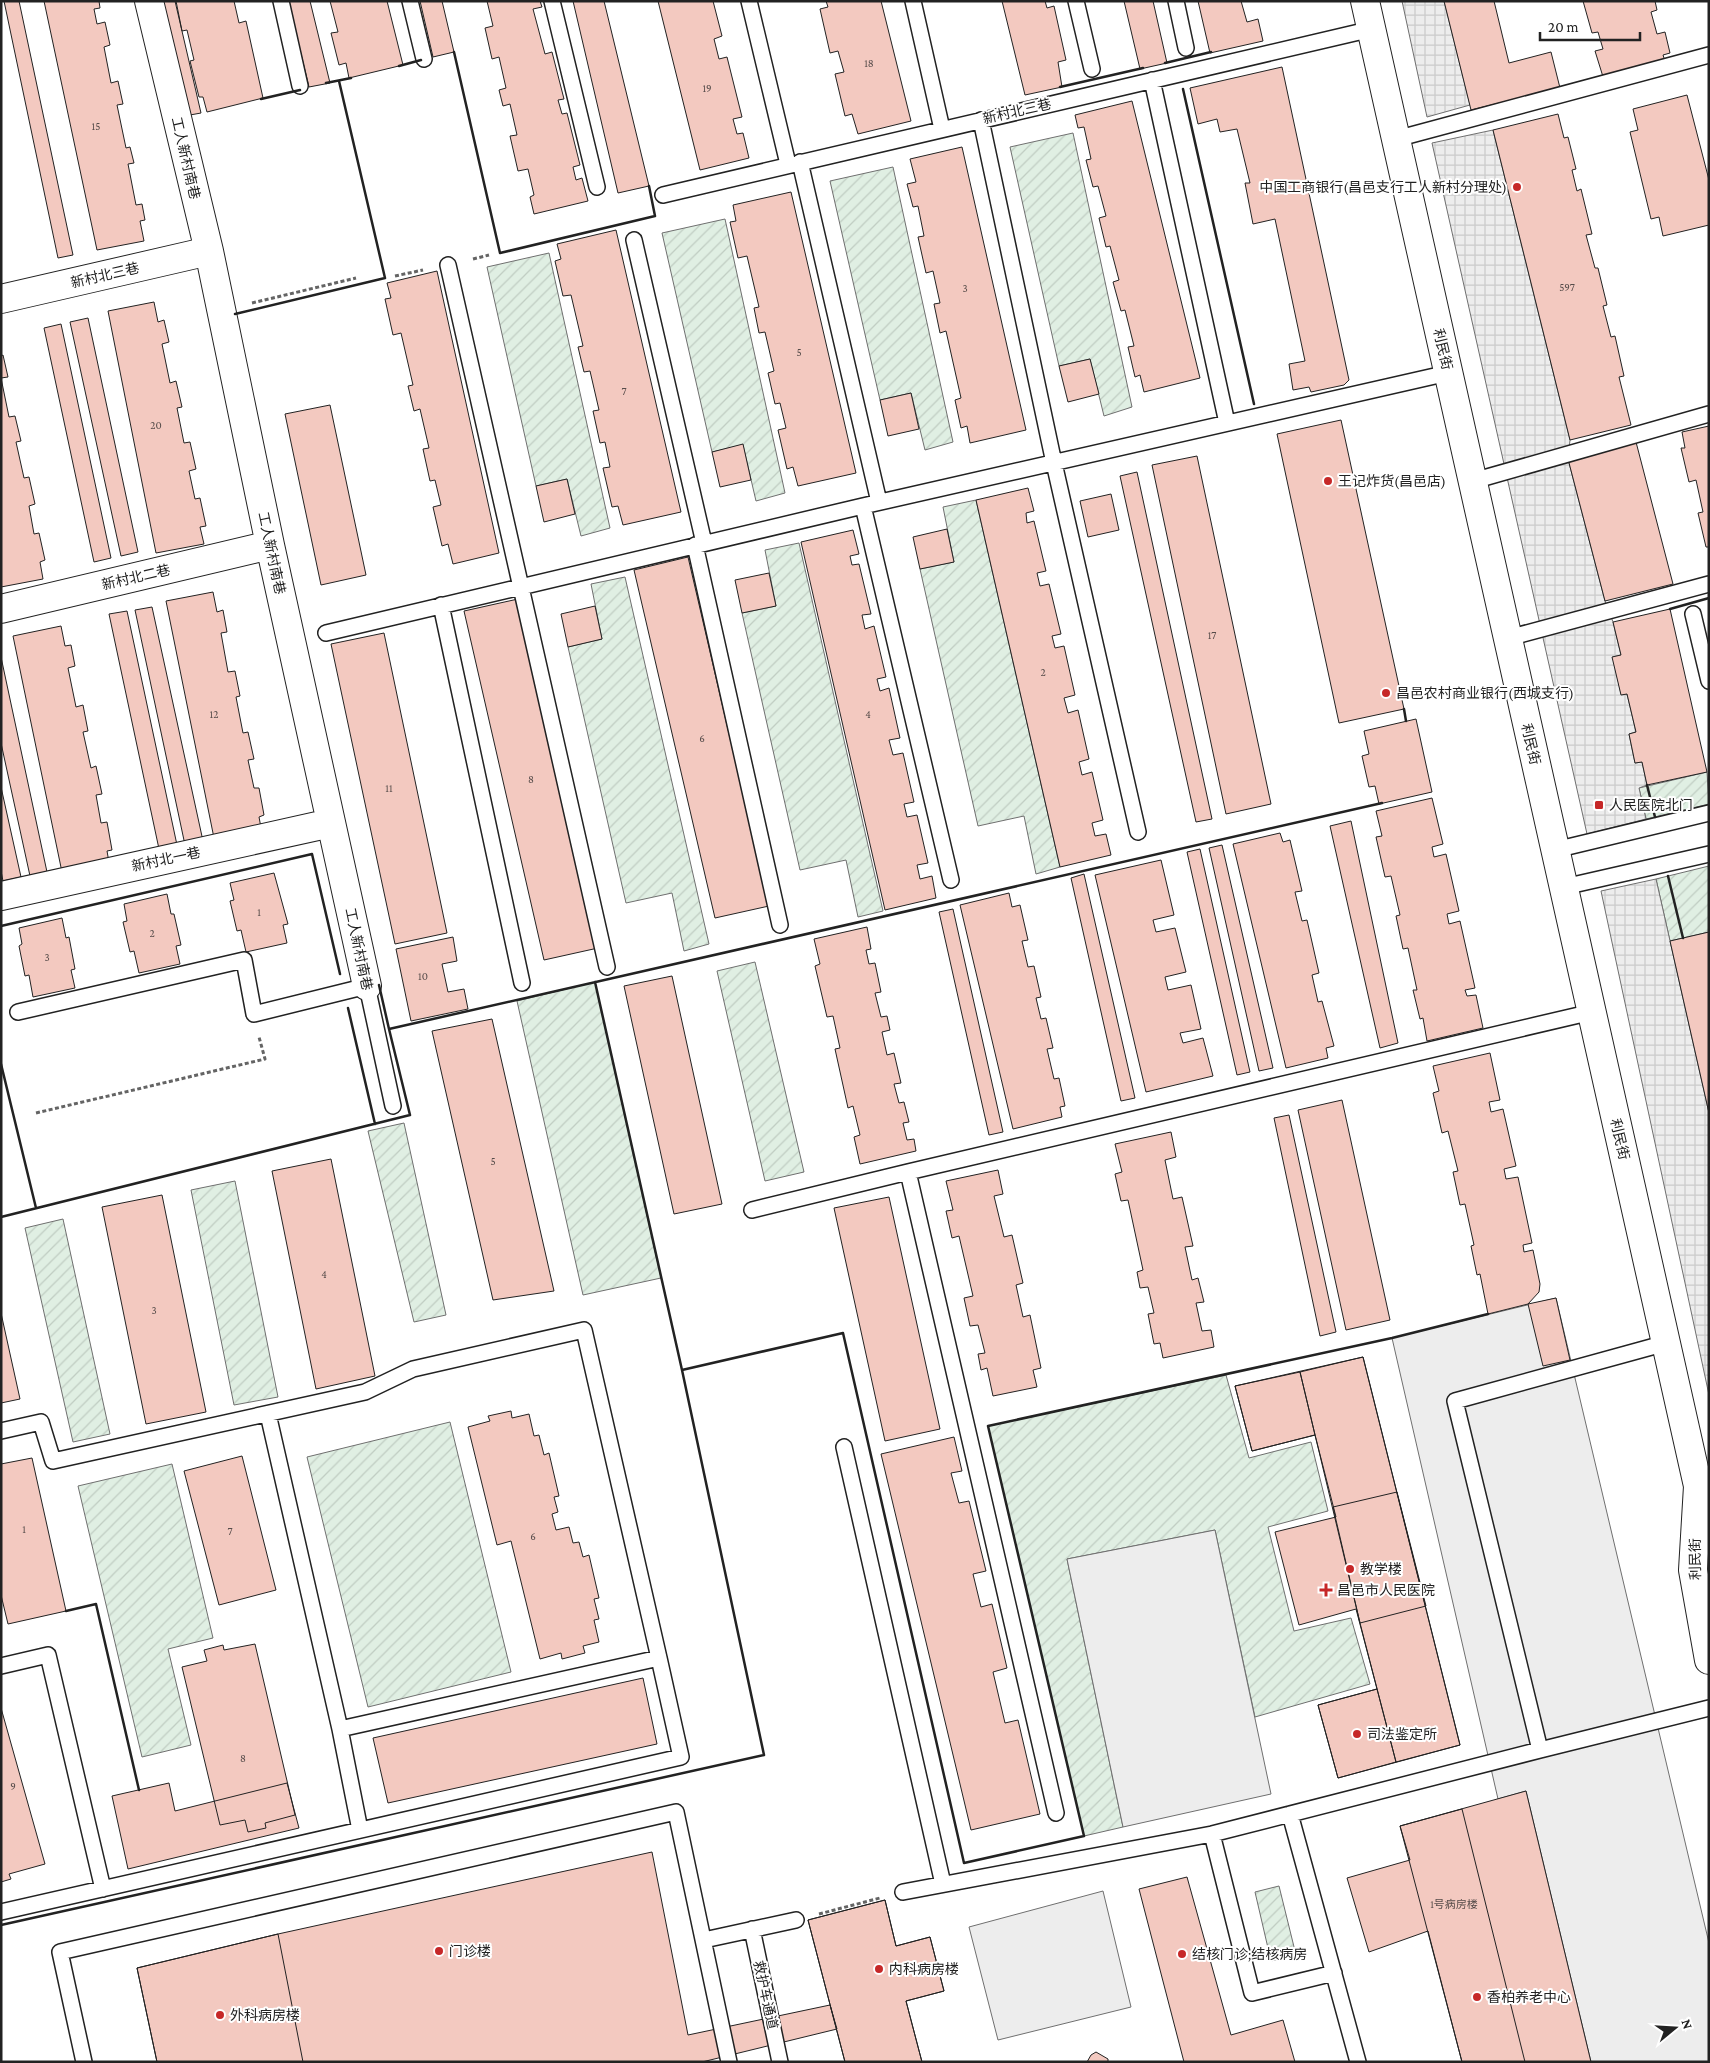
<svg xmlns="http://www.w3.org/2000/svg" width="1710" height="2063" viewBox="0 0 1710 2063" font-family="'Crimson Pro','Noto Sans SC',serif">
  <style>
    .garden { fill: url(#garden-furrows); stroke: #6f6f6f }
    .parking { fill: #ededed; stroke: #6f6f6f }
    .plaza { fill: url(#plaza-grid); stroke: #6f6f6f }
    .building { fill: #f3c9c0; stroke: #222 }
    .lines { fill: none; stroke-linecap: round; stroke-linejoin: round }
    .lane-casing { stroke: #222; stroke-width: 18 }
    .street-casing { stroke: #222; stroke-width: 30 }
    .secondary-casing { stroke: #222; stroke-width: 30 }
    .path { stroke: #646464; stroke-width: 3; stroke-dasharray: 4 2.5; stroke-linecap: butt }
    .lane { stroke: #fff; stroke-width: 15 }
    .street { stroke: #fff; stroke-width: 28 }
    .secondary { stroke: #fff; stroke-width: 28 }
    .wall { stroke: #222; stroke-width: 2.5 }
    .poi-dot { fill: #c62828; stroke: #fff; stroke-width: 2 }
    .labels { text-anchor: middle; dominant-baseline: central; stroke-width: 4; stroke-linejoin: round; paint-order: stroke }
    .number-label { font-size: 11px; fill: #564c4a }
    .street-label { font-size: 14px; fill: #222; stroke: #fff }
    .poi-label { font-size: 14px; fill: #222; stroke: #fff; text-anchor: start }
  </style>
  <defs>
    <pattern id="garden-furrows" width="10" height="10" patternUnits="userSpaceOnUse" patternTransform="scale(1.25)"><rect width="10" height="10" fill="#e0efe3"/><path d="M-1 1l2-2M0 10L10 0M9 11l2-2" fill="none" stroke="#c0cdc2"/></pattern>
    <pattern id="plaza-grid" width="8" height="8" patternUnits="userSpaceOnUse" patternTransform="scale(1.25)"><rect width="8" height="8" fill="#ededed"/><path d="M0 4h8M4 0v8" fill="none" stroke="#cbcbcb"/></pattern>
  </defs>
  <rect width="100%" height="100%" fill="#fff"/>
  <path class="garden" d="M1073,133L1132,407L1104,416L1090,359L1059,366L1010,147Z
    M893,167L953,442L925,450L911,393L880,400L830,181Z
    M725,219L785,493L756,501L743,445L712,452L662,233Z
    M549,253L610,528L581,536L567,479L536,486L487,267Z
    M976,500L1060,867L1036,874L1024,816L978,826L920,569L954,562L943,507Z
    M799,543L883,911L858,917L846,860L800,870L742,613L776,606L765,550Z
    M625,577L709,944L684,951L672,893L626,903L568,647L602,639L591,584Z
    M1707,772L1709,804L1646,819L1639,788Z
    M1709,866V932L1670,941L1656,879Z
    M755,962L804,1172L765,1181L717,971Z
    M595,982L661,1278L583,1295L517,1001Z
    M404,1123L446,1315L414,1322L368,1131Z
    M235,1181L278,1397L234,1405L191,1190Z
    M63,1219L110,1434L73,1442L25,1228Z
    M1226,1375L1249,1458L1311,1442L1328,1511L1268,1527L1294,1631L1351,1618L1370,1684L1255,1717L1215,1530L1067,1559L1123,1827L1084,1836L988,1426Z
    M450,1422L511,1672L368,1707L307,1457Z
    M172,1464L213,1638L168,1649L191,1745L142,1757L78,1486Z
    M1279,1886L1296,1955L1271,1961L1255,1892Z"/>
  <path class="parking" d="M1556,1298L1709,1943V2062H1591L1526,1791L1498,1799L1392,1338Z
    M1215,1530L1271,1794L1123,1827L1067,1559Z
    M1103,1891L1131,2007L998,2040L969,1927Z"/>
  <path class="plaza" d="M1402,1H1444L1470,105L1427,117Z
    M1493,130L1570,440L1568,459L1605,601L1613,622L1621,655L1613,657L1621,694H1627L1636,732L1629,734L1635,763L1642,762L1647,785L1639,788L1646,819L1587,834L1432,143Z
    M1656,879L1709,1113V1395L1601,891Z"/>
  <path class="building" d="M4,1H19L73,255L58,258Z
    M44,1H99L100,8L94,9L97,24L105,22L110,45L104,47L111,83L118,81L123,104L117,105L126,148L130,147L134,163L128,164L136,205L142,204L145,220L140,221L144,241L97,250Z
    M162,1H175L201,113L190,115Z
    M176,1H234L239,23L246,21L263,98L207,112L203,97H199L190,61L194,60L187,30L182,31Z
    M288,1H310L330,83L309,87Z
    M330,1H387L403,65L349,78L346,63L339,65L331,33L338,32Z
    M420,1H442L454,52L433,57Z
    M487,1H540L542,7L533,9L545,54L552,52L564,99L558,100L562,114L567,113L580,165L573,167L576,180L582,178L588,201L534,214L530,197L534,195L528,169L518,171L510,136L517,135L510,104L503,106L499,90L506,88L499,57L492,59L485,28L493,26Z
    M573,1H604L649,186L618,193Z
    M658,1H713L722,36L714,39L719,59L727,57L742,117L733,119L737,134L743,133L749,158L700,170Z
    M826,1H881L911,121L858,134L852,114L845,116L835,74L844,72L838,51L830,53L820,9L828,7Z
    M1002,1H1045L1047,8L1054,6L1066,60L1058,62L1062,87L1025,95Z
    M1124,1H1153L1167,63L1140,69Z
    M1198,1H1241L1247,22L1258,19L1263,41L1210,53Z
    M1444,1H1494L1509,63L1551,52L1560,88L1471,110Z
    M1583,1H1655L1657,10L1651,12L1657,34L1665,32L1670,53L1663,55L1666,64L1604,80L1595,51L1603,49L1598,32L1592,33Z
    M1282,67L1349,380L1344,385L1311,392L1309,387L1293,390L1289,364L1305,361L1275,219L1253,224L1245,183H1250L1237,129L1220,132L1217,119L1198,124L1190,88Z
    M1687,95L1709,180V225L1663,236L1659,217L1651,219L1630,132L1638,130L1633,109Z
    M1132,101L1200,378L1144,392L1140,375L1135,377L1128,347L1134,346L1125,310L1121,311L1113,282L1119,280L1110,246L1106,247L1099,218L1106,216L1098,186L1093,187L1086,160L1091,159L1084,127L1078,128L1075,115Z
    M1558,114L1564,138L1568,137L1576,169L1572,170L1577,191L1581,189L1592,234L1586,235L1595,268H1598L1607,305L1603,306L1611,337L1615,336L1624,376L1619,377L1631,425L1570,440L1493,130Z
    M962,147L1026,430L970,443L967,426L961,428L955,400L961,398L946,331L940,333L934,304L940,303L933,271L926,273L918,237L924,236L918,206L913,207L907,184L916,182L910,159Z
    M791,192L856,473L798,486L793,467L787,469L778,430L786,428L780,403L775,404L768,373L774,371L765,332L759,333L754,308L759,307L747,256L738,258L730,222L736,221L733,205Z
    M616,230L681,512L623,525L618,506L612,507L603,468L610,467L605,442L600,443L593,411L599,410L590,371L584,372L578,347L583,346L571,295L563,296L555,261L561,259L557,244Z
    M437,271L499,553L453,564L448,544L442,546L433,507L441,505L435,480L430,481L423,449L429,448L420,409L414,411L408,386L413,385L401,333L393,335L385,299L391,298L387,283Z
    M154,302L158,322L164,320L169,342L162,344L170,383L176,381L182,407L177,408L184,443L190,442L196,469L189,471L195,499L200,498L206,526L200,527L204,544L156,553L108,311Z
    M88,318L138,552L121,556L70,322Z
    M61,324L111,558L94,562L44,328Z
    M3,355L8,377L1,378L9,417L15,416L21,441L16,442L24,478L29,477L35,504L29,506L34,534L39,533L45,560L40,562L43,579L1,587V356Z
    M1090,359L1099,394L1068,402L1059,366Z
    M911,393L919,429L888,436L880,400Z
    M330,405L366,575L321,585L285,414Z
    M1341,420L1404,709L1339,723L1277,434Z
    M1709,426V547H1706L1698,513L1703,512L1696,480L1689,482L1681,448H1685L1682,432Z
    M1636,442L1673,584L1605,601L1568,459Z
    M743,444L751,480L720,487L712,452Z
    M1197,456L1271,804L1226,814L1152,465Z
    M1137,472L1212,819L1196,822L1120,476Z
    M567,479L575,514L544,522L536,486Z
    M1028,488L1034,511L1026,513L1027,523L1034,521L1046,571L1037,573L1040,586L1049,584L1061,634L1052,636L1055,648L1064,646L1075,695L1064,698L1068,713L1078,710L1089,759L1079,762L1082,775L1092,772L1103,820L1092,823L1095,836L1106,834L1111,855L1060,867L976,500Z
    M1111,494L1119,530L1088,537L1080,501Z
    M947,529L954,562L920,569L913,537Z
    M853,530L859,554L850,556L852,565L859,564L871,614L862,615L865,629L874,626L886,677L877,679L880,691L889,688L900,738L889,740L893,755L903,753L914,802L904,804L907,817L917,815L928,863L917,865L920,879L932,876L936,898L885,910L801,542Z
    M688,557L769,906L715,918L634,570Z
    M769,573L776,606L742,613L735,580Z
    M213,592L217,612L223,610L227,632L221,633L228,672L235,671L240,696L236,697L243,733L248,732L254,759L248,760L254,788H259L264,815L259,817L262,833L215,843L166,601Z
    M518,599L598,948L544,960L464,611Z
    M595,606L602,639L568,647L561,614Z
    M152,607L203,841L185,845L135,610Z
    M1670,609L1707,772L1647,785L1642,762L1635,763L1629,734L1636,732L1627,694L1621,695L1612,657L1621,655L1613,622Z
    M127,611L177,845L159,849L109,614Z
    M61,626L65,646L71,645L75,666L68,668L76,707L83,705L88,731L83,732L91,768L96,766L102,794L96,795L101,823L107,822L112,850L107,851L110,868L63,877L13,636Z
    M384,633L447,933L395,944L331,644Z
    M1,657L47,872L30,876L1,743Z
    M1416,719L1432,792L1379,804L1375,786L1369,787L1362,756L1369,754L1364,731Z
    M1,787L21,877L3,881L1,871Z
    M1432,798L1443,844L1432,847L1434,857L1446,854L1459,911L1447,914L1449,924L1460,921L1475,988L1465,990L1467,996L1476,995L1483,1028L1427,1041L1423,1018L1420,1019L1413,990H1417L1408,948L1403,949L1396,916L1400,915L1391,876L1385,877L1376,837L1382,836L1376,811Z
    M1351,821L1398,1043L1380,1048L1330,826Z
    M1280,833L1283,842L1290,840L1302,891L1295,892L1302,921L1307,920L1319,973L1312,975L1318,1002L1322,1001L1334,1046L1326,1048L1328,1058L1286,1068L1233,844Z
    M1222,845L1273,1068L1259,1071L1209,848Z
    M1200,849L1250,1072L1237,1075L1187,852Z
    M1161,860L1174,915L1153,920L1156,932L1175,928L1186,972L1165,977L1168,990L1191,985L1201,1029L1180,1033L1183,1043L1203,1038L1213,1076L1146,1092L1095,875Z
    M274,873L288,924L283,925L287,943L246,952L241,930L237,931L230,901L234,900L230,883Z
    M1084,874L1135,1098L1121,1101L1071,878Z
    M1009,893L1012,907L1020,905L1028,940L1022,941L1028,967L1034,966L1041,997L1036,998L1041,1019L1046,1018L1053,1048L1047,1049L1054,1079L1059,1078L1065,1106L1060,1107L1062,1117L1013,1129L960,905Z
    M167,894L171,914H174L181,945L176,946L180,964L139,973L134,951L130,952L123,922L127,921L124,904Z
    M953,909L1003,1132L989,1135L939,912Z
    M62,918L66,938L69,937L75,969L71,970L75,988L33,997L29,975L25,976L19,946L22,944L19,928Z
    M867,927L871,949L866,950L869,964L875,963L881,992L875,993L881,1017L887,1016L890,1030L882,1032L887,1055L894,1053L901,1083L894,1084L899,1103L904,1102L909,1122L903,1123L907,1140L914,1139L916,1151L860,1164L854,1137L860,1135L853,1106L848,1108L835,1049L840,1048L833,1016L827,1017L815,966L820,964L814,939Z
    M1709,932V1113L1670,941Z
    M453,937L457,961L442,964L448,992L464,989L468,1009L411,1021L396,949Z
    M672,976L722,1204L674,1214L624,986Z
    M492,1019L554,1291L493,1300L432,1031Z
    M1490,1053L1500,1100L1489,1102L1491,1112L1503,1109L1516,1166L1504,1169L1506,1179L1518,1177L1532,1243L1523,1245L1524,1252L1533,1250L1540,1284L1539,1292L1528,1304L1488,1314L1480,1274L1477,1275L1471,1246L1474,1245L1465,1204L1460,1205L1453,1172L1458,1171L1448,1131L1442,1133L1433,1093L1439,1091L1433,1066Z
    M1342,1100L1390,1320L1346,1330L1298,1110Z
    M1289,1115L1336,1332L1320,1336L1274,1118Z
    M1171,1132L1176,1157L1165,1160L1173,1199L1182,1197L1193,1246L1185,1247L1192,1280L1198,1278L1204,1302L1196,1303L1202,1331L1211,1330L1214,1347L1163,1358L1160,1343L1154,1344L1148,1314L1154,1313L1148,1287L1140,1288L1137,1272L1143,1270L1128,1200L1121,1201L1115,1174L1122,1172L1115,1144Z
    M331,1159L375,1376L316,1389L272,1171Z
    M998,1170L1003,1194L994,1196L1004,1237L1012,1235L1023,1283L1016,1285L1023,1317L1030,1315L1041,1368L1033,1370L1037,1387L993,1396L987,1368L981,1370L978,1354L985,1353L978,1325L970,1326L964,1298L973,1296L959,1236L952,1238L946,1211L953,1210L946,1181Z
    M162,1195L206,1412L146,1424L102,1207Z
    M889,1197L940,1429L885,1441L834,1208Z
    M1556,1298L1570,1360L1543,1366L1528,1304Z
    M1,1313L20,1399L1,1403Z
    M1363,1357L1460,1745L1338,1778L1318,1705L1377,1689L1356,1609L1299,1625L1275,1532L1336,1517L1315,1435L1252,1451L1235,1386Z
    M1363,1357L1460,1745L1396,1762L1360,1623L1300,1372Z
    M1300,1372L1315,1435L1252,1451L1235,1386Z
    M511,1411L512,1418L529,1414L534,1436L539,1435L544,1455L549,1453L559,1496L554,1497L558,1512L552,1514L556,1530L569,1527L573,1543L579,1542L583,1557L589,1555L599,1598L594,1599L599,1619L594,1620L599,1642L583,1646L585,1653L562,1659L561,1653L540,1659L511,1541L497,1545L468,1427L490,1421L488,1416Z
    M954,1437L962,1471L951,1473L959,1503L969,1501L986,1571L973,1574L981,1607L992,1604L1007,1668L993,1672L1005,1723L1018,1720L1040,1814L971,1830L881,1454Z
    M242,1456L276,1590L219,1605L184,1471Z
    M32,1458L66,1611L8,1624L1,1595V1464Z
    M1397,1492L1426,1606L1360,1623L1333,1507Z
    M255,1644L295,1815L265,1823L266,1828L248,1832L245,1820L220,1825L182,1667L207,1661L204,1650L223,1645L224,1650Z
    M643,1678L657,1744L388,1803L373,1738Z
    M1377,1689L1396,1762L1338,1778L1318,1705Z
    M1,1708L45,1864L9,1874L11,1879L1,1882Z
    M169,1783L175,1811L287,1783L299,1828L128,1869L112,1796Z
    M1526,1791L1591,2062H1462L1428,1931L1369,1952L1347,1878L1410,1860L1400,1826Z
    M1462,1809L1525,2062H1462L1400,1826Z
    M652,1852L688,2035L830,2005L837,2029L702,2062H157L137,1968L278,1934Z
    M1187,1877L1231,2035L1283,2020L1295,2062H1184L1139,1889Z
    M885,1900L896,1946L930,1937L944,1991L906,2001L922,2062H845L808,1920Z
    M885,1900L896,1946L930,1937L944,1991L906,2001L922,2062H845L808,1920Z
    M278,1934L303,2062H157L137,1968Z
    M1096,2052L1108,2059V2062H1087L1091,2055Z"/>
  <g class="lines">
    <defs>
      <path id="lane" d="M281,1L300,86
        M410,1L424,59
        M552,1L597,187
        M749,1L788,164
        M913,1L942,129
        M1076,1L1092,69
        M1176,1L1186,48
        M1152,80L1227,423
        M981,120L1054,463L1138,832
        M1396,139L1709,55
        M800,162L879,502
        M663,195L1372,29
        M634,240L704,543
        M448,265L607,967
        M1473,481L1709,414
        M863,506L951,880
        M695,545L780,925
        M441,605L522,983
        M1693,614L1709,681
        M326,633L863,506L1448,373
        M1508,638L1709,584
        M1555,850L1709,813
        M1564,887L1709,854
        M18,1012L244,960L254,1014L367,986L393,1106
        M908,1172L1056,1813
        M752,1210L908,1172L1592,1012
        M1,1431L41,1422L53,1461L365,1392L413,1369L584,1330L659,1658L340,1729L268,1414
        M844,1447L943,1884
        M1,1666L48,1655L103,1889
        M340,1729L360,1830
        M1540,1750L1455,1401L1666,1343
        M1290,1814L1358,2062
        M1212,1834L1252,1993L1334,1973
        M903,1892L1212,1834L1540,1750L1709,1708
        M1,1912L681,1757L659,1658
        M752,1929L780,2062
        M704,1940L796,1920
        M84,2062L60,1952L676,1812L729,2062"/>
      <path id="street" d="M149,1L209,251L270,545L367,986
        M1,299L209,251
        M1,609L270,545
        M1,896L331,823"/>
      <path id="secondary" d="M1365,1L1698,1486
        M1709,1517L1698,1486L1693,1570L1709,1660"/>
    </defs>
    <use href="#lane" class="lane-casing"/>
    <use href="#street" class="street-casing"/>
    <use href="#secondary" class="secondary-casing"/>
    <path class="path" d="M473,259L489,255
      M395,276L423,270
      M252,303L356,278
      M36,1113L265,1059L259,1037
      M819,1914L880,1898"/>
    <use href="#lane" class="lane"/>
    <use href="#street" class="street"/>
    <use href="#secondary" class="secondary"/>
    <path class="wall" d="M454,52L500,253L655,216L649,186
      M1165,63L1211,52
      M399,66L421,60
      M326,83L351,78
      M1060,87L1143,68
      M1183,89L1254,404
      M261,99L300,90
      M235,314L385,278L339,81
      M1670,609L1709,598
      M1404,709L1406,721
      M1647,785L1655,817
      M1668,876L1683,938
      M1,926L312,854L340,974
      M379,985L389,1029
      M348,1008L375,1124
      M1,1064L36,1208
      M1,1217L410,1115L389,1029L1382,803
      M682,1370L843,1333L964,1863L1084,1836L988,1426L1392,1338L1488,1314
      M66,1611L96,1604L139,1790
      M1,1925L764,1755L682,1370L595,982"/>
  </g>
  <g class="poi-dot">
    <circle cx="1517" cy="187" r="5"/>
    <circle cx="1328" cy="481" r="5"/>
    <circle cx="1386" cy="693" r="5"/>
    <rect x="1594" y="800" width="10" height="10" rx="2.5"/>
    <circle cx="1350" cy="1569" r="5"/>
    <path d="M1323.5 1582.5h5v5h5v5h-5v5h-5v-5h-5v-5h5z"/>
    <circle cx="1357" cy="1734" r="5"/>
    <circle cx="439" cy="1951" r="5"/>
    <circle cx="1182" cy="1954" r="5"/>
    <circle cx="879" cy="1969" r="5"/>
    <circle cx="1477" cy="1997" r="5"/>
    <circle cx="220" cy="2015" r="5"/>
  </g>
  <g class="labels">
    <g class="number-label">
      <text x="869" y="63">18</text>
      <text x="707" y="88">19</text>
      <text x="96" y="126">15</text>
      <text x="1567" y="287">597</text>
      <text x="965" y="288">3</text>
      <text x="799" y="352">5</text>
      <text x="624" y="391">7</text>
      <text x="156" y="425">20</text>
      <text x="1212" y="635">17</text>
      <text x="1043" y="672">2</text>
      <text x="214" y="714">12</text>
      <text x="868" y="714">4</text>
      <text x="702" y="738">6</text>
      <text x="531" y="779">8</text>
      <text x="389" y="788">11</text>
      <text x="259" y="912">1</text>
      <text x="152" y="933">2</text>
      <text x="47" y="957">3</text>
      <text x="423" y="976">10</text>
      <text x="493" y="1161">5</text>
      <text x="324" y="1274">4</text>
      <text x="154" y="1310">3</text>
      <text x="24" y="1529">1</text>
      <text x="230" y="1531">7</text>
      <text x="533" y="1536">6</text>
      <text x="243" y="1758">8</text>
      <text x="13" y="1786">9</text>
      <text x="1454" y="1904">1号病房楼</text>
    </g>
    <g class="street-label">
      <text transform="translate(1017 111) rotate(-13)">新村北三巷</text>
      <text transform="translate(186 158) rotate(77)">工人新村南巷</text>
      <text transform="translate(105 275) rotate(-13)">新村北三巷</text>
      <text transform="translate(1443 349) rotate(77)">利民街</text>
      <text transform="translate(272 553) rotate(78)">工人新村南巷</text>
      <text transform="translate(136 577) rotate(-13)">新村北二巷</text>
      <text transform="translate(1531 744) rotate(77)">利民街</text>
      <text transform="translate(166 859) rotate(-12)">新村北一巷</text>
      <text transform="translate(359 949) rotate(78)">工人新村南巷</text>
      <text transform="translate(1620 1139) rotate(77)">利民街</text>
      <text transform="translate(1695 1559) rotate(-91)">利民街</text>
      <text transform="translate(766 1995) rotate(78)">救护车通道</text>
    </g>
    <g class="poi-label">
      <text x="1507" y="187" text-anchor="end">中国工商银行(昌邑支行工人新村分理处)</text>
      <text x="1338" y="481">王记炸货(昌邑店)</text>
      <text x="1396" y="693">昌邑农村商业银行(西城支行)</text>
      <text x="1609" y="805">人民医院北门</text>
      <text x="1360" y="1569">教学楼</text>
      <text x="1337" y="1590">昌邑市人民医院</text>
      <text x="1367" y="1734">司法鉴定所</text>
      <text x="449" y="1951">门诊楼</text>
      <text x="1192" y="1954">结核门诊;结核病房</text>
      <text x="889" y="1969">内科病房楼</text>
      <text x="1487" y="1997">香柏养老中心</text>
      <text x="230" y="2015">外科病房楼</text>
    </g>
  </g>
  <rect width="1710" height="2063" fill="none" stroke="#222222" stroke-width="5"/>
  <g transform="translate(1675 2028) rotate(72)" stroke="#ffffff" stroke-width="4" paint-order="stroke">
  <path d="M0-4L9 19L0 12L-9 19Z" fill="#222222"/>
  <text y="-8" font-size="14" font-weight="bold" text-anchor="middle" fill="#222222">N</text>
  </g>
  <path d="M1540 32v8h100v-8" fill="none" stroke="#222222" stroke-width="2.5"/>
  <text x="1548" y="32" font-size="15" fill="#222222" stroke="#ffffff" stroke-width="4" paint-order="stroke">20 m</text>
</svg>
